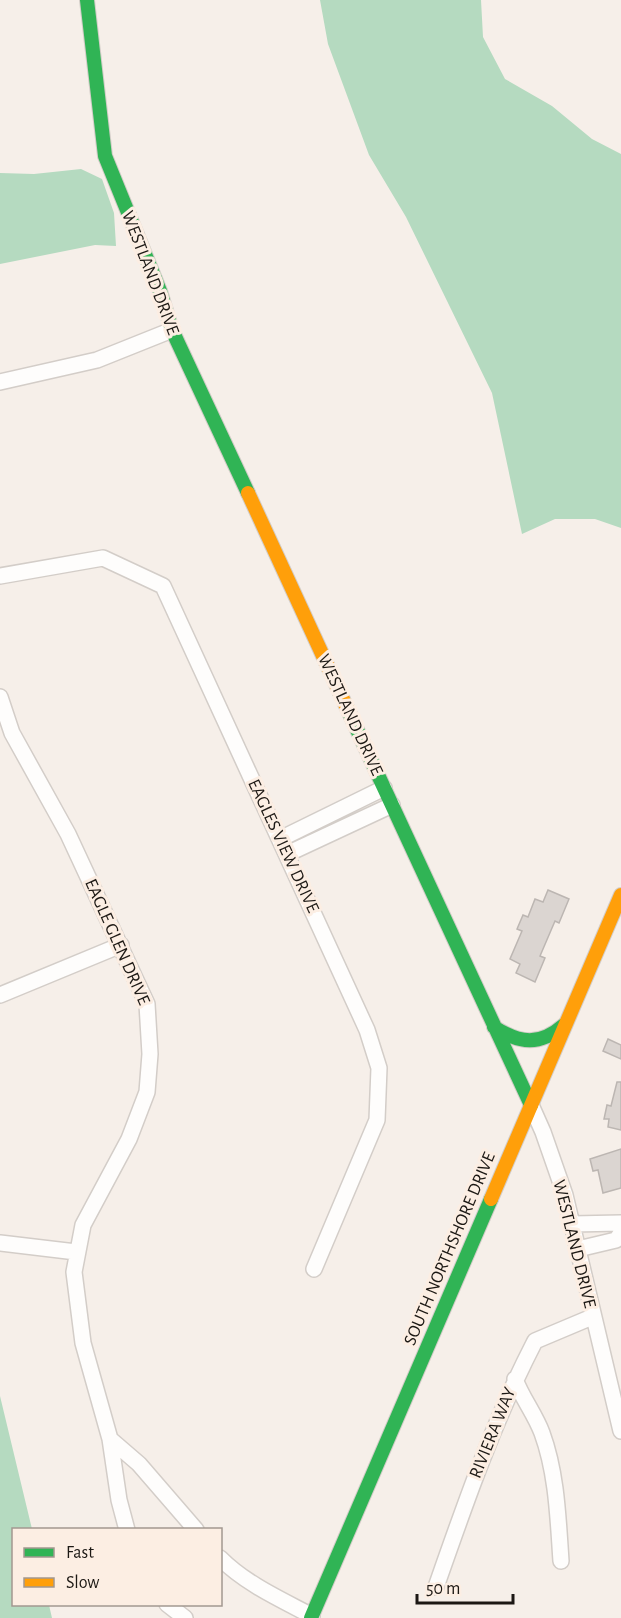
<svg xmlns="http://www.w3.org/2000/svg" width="621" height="1618" viewBox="0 0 621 1618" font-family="'Alegreya Sans',sans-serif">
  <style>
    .forest { fill: #b5dac0 }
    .building { fill: #dbd5d1; stroke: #bcb6b2; stroke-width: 1.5 }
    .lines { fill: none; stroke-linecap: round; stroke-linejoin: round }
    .street-casing { stroke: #d3cdc8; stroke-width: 18 }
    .fast-casing { stroke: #d3cdc8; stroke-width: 16 }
    .slow-casing { stroke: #d3cdc8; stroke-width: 16 }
    .street { stroke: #fefdfc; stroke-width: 15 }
    .fast { stroke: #30b455; stroke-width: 14 }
    .slow { stroke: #ff9f0a; stroke-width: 14 }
    .labels { text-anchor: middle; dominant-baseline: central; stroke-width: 6; stroke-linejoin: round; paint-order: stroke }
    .street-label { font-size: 18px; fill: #1c1814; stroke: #fceee3 }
  </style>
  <rect width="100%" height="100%" fill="#f6efe9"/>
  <path class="forest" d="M320,0H481L483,37L505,79L552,106L592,139L621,154V528L595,519H555L522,534L492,393L406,217L369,155L328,44Z
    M81,169L102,179L114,213L116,246L95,245L0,264V173L34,174Z
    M0,1396L32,1529L14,1530V1604L49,1605L52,1618H0Z"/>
  <path class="building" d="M548,890L569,899L559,923L555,921L540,956L545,958L535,982L516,973L520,964L510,959L522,931L517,929L523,915L528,917L535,899L543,902Z
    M608,1039L621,1045V1059L603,1051Z
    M617,1082H621V1130L608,1127L609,1119H604L607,1105L611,1106Z
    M621,1149V1188L603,1193L598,1170L593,1171L590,1159Z"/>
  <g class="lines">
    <defs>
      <path id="street" d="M0,382L97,360L172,330
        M0,576L103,558L163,586L367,1030L379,1068L377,1120L314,1269
        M0,697L12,733L68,834L147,1004L150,1054L147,1092L129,1139L83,1225L74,1272L83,1343L110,1439
        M280,839L384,788
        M287,854L392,805
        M0,995L121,945
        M531,1105L543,1132L565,1195L621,1431
        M572,1224L621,1223
        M0,1243L76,1252
        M578,1249L616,1240L621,1233
        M515,1379C522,1398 535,1414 542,1433C557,1474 558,1519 561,1561
        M127,1530L119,1500L110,1439L139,1464L196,1530
        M220,1558C246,1584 280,1599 312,1616
        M436,1587C465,1504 493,1423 533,1345L535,1341L592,1317
        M167,1604L185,1618"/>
      <path id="fast" d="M87,0L105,156L160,291L172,330L248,493
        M347,708L531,1105
        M494,1027C520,1044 540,1046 564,1025
        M311,1618L491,1199"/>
      <path id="slow" d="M248,493L347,708
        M491,1199L621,895"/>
    </defs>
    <use href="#street" class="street-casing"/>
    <use href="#fast" class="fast-casing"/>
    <use href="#slow" class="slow-casing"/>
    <use href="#street" class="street"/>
    <use href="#fast" class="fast"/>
    <use href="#slow" class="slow"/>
  </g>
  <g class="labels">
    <g class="street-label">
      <text transform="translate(150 273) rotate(69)">WESTLAND DRIVE</text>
      <text transform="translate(350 715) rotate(65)">WESTLAND DRIVE</text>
      <text transform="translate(283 846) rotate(65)">EAGLES VIEW DRIVE</text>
      <text transform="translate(117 942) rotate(66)">EAGLE GLEN DRIVE</text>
      <text transform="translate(574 1244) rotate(76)">WESTLAND DRIVE</text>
      <text transform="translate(450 1249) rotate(-67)">SOUTH NORTHSHORE DRIVE</text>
      <text transform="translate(493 1433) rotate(-68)">RIVIERA WAY</text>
    </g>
  </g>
  <rect x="12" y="1528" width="210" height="78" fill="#fceee3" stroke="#a29890" stroke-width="1.5"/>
  <rect x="24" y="1548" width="30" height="9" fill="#30b455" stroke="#a29890" stroke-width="1.5"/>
  <text x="66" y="1558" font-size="18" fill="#1c1814">Fast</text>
  <rect x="24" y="1578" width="30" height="9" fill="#ff9f0a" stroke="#a29890" stroke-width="1.5"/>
  <text x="66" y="1588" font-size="18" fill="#1c1814">Slow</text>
  <path d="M417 1594v9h96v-9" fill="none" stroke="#1c1814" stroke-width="3"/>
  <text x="426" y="1594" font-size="18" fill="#1c1814" stroke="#fceee3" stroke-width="4.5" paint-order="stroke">50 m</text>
</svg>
